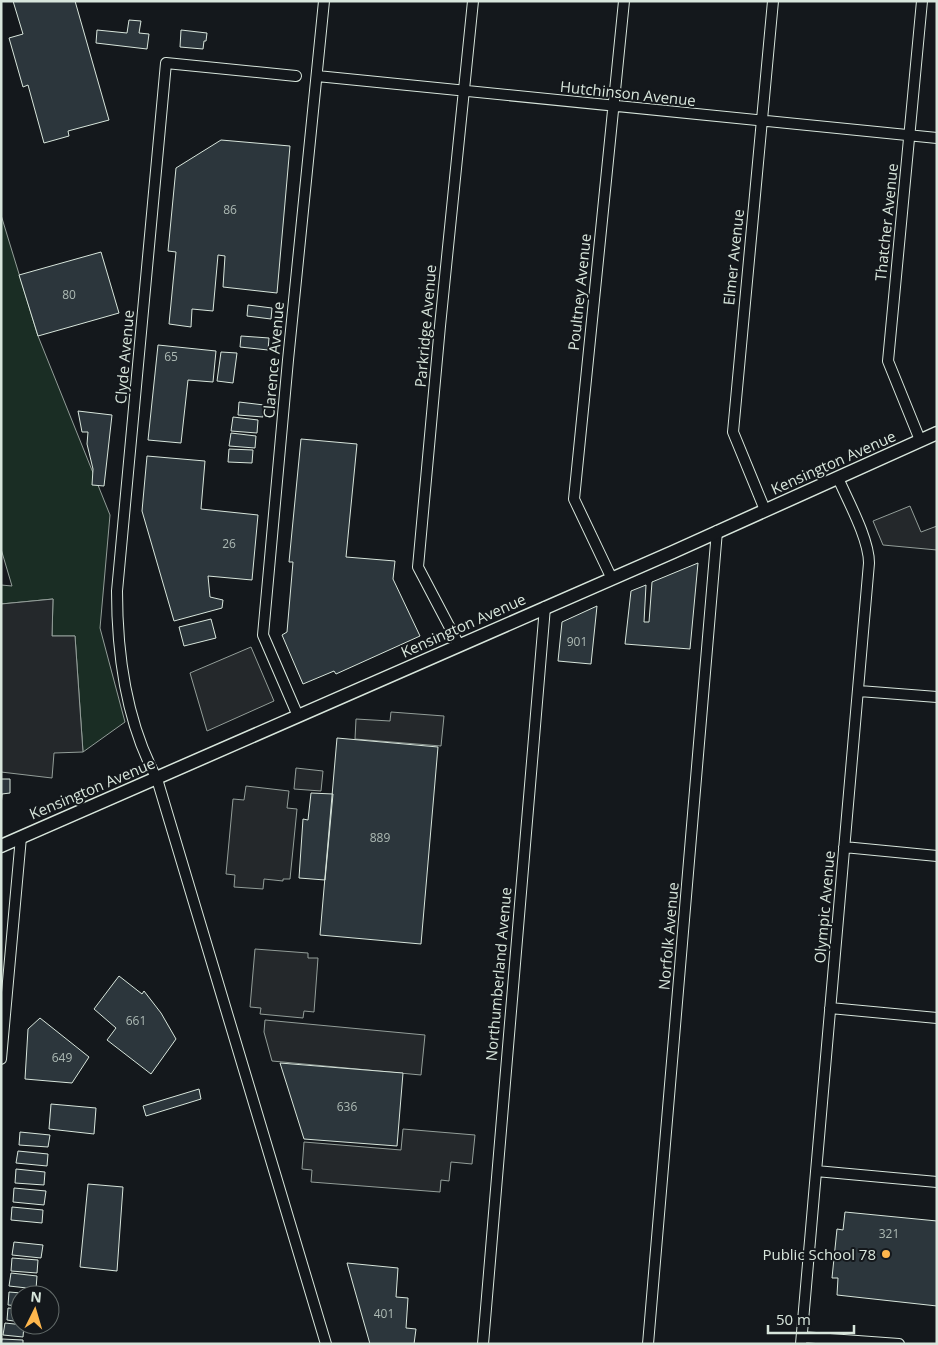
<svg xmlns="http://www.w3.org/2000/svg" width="938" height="1345" viewBox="0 0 938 1345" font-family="'Open Sans',sans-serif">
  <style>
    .green { fill: #1a2d24; stroke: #939e99 }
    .parking { fill: #24282b; stroke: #939e99 }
    .building { fill: #2c363c; stroke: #d8e6dc }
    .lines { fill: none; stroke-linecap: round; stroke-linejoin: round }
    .minor-casing { stroke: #d8e6dc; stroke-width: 12 }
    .tertiary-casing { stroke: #d8e6dc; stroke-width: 15 }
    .minor { stroke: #14181c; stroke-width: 10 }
    .tertiary { stroke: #14181c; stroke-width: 12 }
    .poi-dot { fill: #ffb74d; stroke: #14181c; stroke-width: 2 }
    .labels { text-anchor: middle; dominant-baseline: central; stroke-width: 4; stroke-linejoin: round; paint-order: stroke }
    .number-label { font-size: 12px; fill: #adbab4 }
    .street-label { font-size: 15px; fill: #d8e6dc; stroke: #14181c }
    .poi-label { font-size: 15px; fill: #d8e6dc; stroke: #14181c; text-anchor: end }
  </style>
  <rect width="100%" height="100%" fill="#14181c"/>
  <path class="green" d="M1,215L38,336L110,515L100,628L125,722L83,752L75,636H52L53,599L1,604V585L12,586L1,549Z"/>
  <path class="parking" d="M910,506L921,532L937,526V550L883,545L873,521Z
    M53,599L52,636H75L83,752L54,753L52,778L1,772V604Z
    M251,647L274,701L207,731L190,673Z
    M391,712L444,716L441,746L355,739L356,719L390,721Z
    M296,768L323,771L321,791L294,789Z
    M246,786L289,791L287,808L297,809L290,879H283V881L264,879L263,889L234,887L235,875L226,874L233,799L244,800Z
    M255,949L308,953V958H318L314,1012L304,1011L303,1018L260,1014L261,1008L250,1007Z
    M265,1020L425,1035L421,1075L272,1061L264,1032Z
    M403,1129L475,1135L472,1164L451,1162L449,1181L441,1180L440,1192L311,1182L312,1170L302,1169L304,1142L401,1150Z"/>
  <path class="building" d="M13,1H75L109,120L68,131L69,136L44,143L28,85L23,87L9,38L23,34Z
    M129,20L141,21L139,33L149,34L147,49L96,43L97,30L127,33Z
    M181,30L207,33L206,41H204L203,49L180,47Z
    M221,140L290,146L277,293L223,287L225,256L218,255L213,311L192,309L191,327L169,324L176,252L168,251L176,168Z
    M101,252L119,313L38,336L19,275Z
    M248,305L272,308L271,319L247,316Z
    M241,336L269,338L268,350L240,347Z
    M158,345L216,351L213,382L188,380L181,443L148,440Z
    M221,352L237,353L233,383L217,381Z
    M239,402L264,405L263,417L238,415Z
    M78,411L112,415L104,486L92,485L93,469L87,444L88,432H82Z
    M233,417L258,420L257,433L231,431Z
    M231,433L256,436L255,448L229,446Z
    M301,439L357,444L346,557L395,561L393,579L420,636L336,674L334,671L303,684L282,635L287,632L293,562H289Z
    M229,449L253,450L252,463L228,462Z
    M147,456L205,461L201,509L258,515L252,580L208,576L210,597L223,600L222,608L174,621L142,511Z
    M698,563L690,649L625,644L631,591L646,585L644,622H649L652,582Z
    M597,606L591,664L558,661L562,622Z
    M211,619L216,638L184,646L179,627Z
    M337,738L438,747L421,944L320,935Z
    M1,779H10V793L2,794L1,807Z
    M311,793L333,794L325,880L299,878L303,819L308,820Z
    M119,976L142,994L144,991L161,1013L176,1039L151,1074L107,1040L116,1028L94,1009Z
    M40,1018L89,1057L72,1083L25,1079L28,1029Z
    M280,1063L403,1073L397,1146L304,1139Z
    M199,1089L201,1099L146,1116L143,1106Z
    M51,1104L96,1108L94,1134L49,1129Z
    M20,1132L50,1135L48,1147L19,1145Z
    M18,1151L48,1154L47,1166L16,1163Z
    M16,1169L45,1172L44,1185L15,1183Z
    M88,1184L123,1187L117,1271L80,1267Z
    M14,1188L46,1191L44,1205L13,1202Z
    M12,1207L43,1210L42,1223L11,1220Z
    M845,1212L937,1221V1306L837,1295L838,1278H832L837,1229L843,1230Z
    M14,1242L43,1245L41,1258L12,1255Z
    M12,1258L38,1260L37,1273L11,1271Z
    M347,1263L398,1268L396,1297L408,1298L406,1328L416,1329L414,1344H370Z
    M11,1273L37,1276L36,1289L9,1286Z
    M9,1292L34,1294V1295H20V1306L8,1305Z
    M8,1308L20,1309V1322L7,1320Z
    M5,1323L24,1325L23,1337L3,1335Z
    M2,1339L23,1340V1344H1Z"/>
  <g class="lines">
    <defs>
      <path id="minor" d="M296,76L166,63L117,591C117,655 126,722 157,779L326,1344
        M317,76L937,138
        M920,440L888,361L922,1
        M765,510L733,432L773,1
        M612,579L574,499L624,1
        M459,645L418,567L440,326L473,1
        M859,691L937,697
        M298,716L263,635L288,360L324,1
        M844,847L937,856
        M830,1008L937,1018
        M1,1059L21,837
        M816,1171L937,1182
        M802,1337L899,1344
        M483,1344L545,607
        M648,1344L717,531
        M801,1344L869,563C869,539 848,501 838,478"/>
      <path id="tertiary" d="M1,846L673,552L937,433"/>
    </defs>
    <use href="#minor" class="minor-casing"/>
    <use href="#tertiary" class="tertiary-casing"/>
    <use href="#minor" class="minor"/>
    <use href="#tertiary" class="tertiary"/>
  </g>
  <circle class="poi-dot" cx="886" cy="1254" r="5"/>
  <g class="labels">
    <g class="number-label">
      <text x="230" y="209">86</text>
      <text x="69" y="294">80</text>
      <text x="171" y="356">65</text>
      <text x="229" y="543">26</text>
      <text x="577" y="641">901</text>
      <text x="380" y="837">889</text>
      <text x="136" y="1020">661</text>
      <text x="62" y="1057">649</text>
      <text x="347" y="1106">636</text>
      <text x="889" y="1233">321</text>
      <text x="384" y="1313">401</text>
    </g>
    <g class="street-label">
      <text transform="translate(628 93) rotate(6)">Hutchinson Avenue</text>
      <text transform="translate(886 222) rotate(-84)">Thatcher Avenue</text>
      <text transform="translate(733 257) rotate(-84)">Elmer Avenue</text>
      <text transform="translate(579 292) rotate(-84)">Poultney Avenue</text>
      <text transform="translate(425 326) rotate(-85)">Parkridge Avenue</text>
      <text transform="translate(124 357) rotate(-85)">Clyde Avenue</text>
      <text transform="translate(273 360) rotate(-85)">Clarence Avenue</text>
      <text transform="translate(833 462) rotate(-24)">Kensington Avenue</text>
      <text transform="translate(463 625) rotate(-24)">Kensington Avenue</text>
      <text transform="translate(92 788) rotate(-23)">Kensington Avenue</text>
      <text transform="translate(824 907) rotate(-85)">Olympic Avenue</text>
      <text transform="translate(668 936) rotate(-85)">Norfolk Avenue</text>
      <text transform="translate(498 974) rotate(-85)">Northumberland Avenue</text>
    </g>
    <g class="poi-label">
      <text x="876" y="1254">Public School 78</text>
    </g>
  </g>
  <rect width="938" height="1345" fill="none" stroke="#d8e6dc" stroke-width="5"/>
  <g transform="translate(35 1310) rotate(5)"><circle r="24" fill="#14181c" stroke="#626a69"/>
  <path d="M0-4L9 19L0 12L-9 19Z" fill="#ffb74d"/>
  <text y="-8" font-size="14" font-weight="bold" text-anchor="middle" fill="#d8e6dc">N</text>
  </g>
  <path d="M768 1325v8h86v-8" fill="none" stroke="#d8e6dc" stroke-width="2.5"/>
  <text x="776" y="1325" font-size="15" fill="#d8e6dc" stroke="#14181c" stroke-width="4" paint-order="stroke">50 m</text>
</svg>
